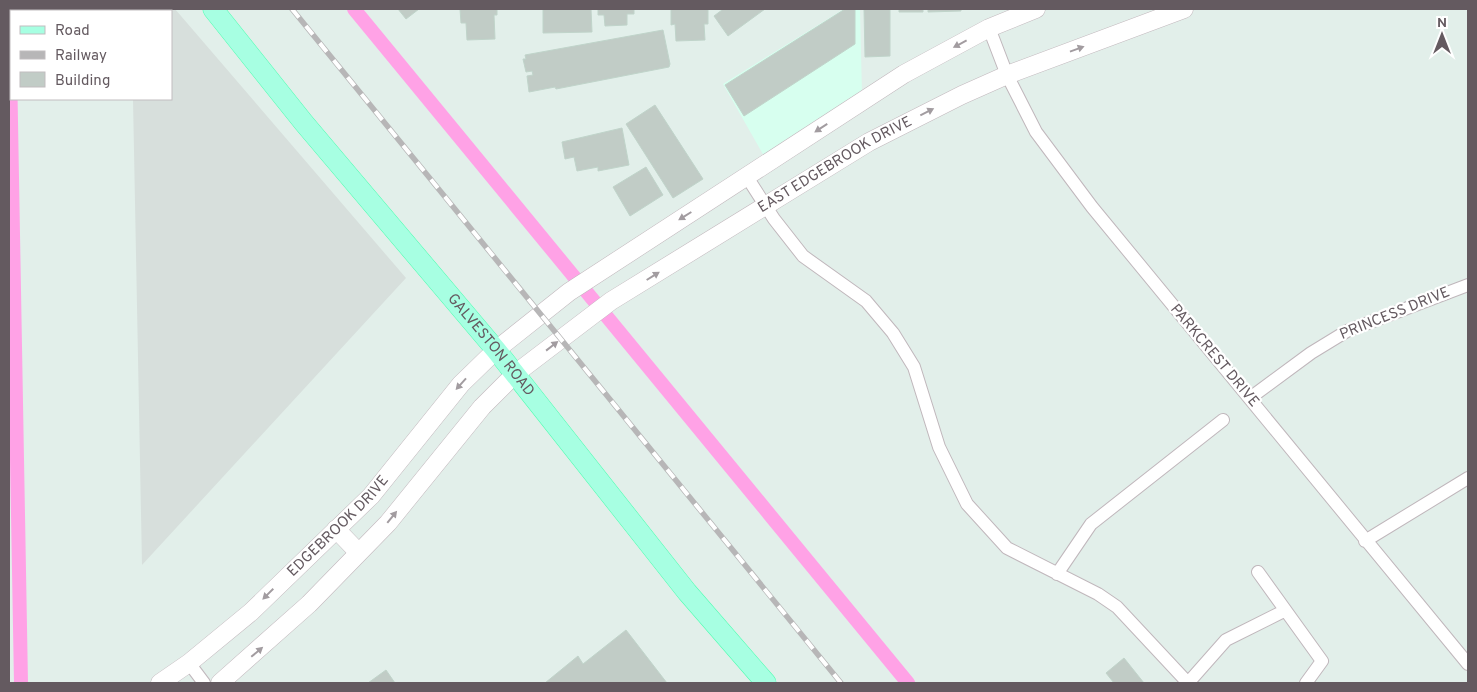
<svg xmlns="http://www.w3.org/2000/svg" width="1477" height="692" viewBox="0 0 1477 692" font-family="Overpass,sans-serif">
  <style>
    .commercial { fill: #d7ffef }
    .industrial { fill: #d7dfdc }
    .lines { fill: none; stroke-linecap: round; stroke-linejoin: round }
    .canal { stroke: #ffa2e6; stroke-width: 14 }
    .building { fill: #c1ccc6; stroke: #c0d4ca }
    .street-casing { stroke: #c0b7bc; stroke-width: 14 }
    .secondary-casing { stroke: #c2b8bd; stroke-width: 19 }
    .primary-casing { stroke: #4bffaf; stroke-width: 21 }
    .street { stroke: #fff; stroke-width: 12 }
    .secondary { stroke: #fff; stroke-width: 18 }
    .primary { stroke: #a7ffe2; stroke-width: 20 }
    .rail-casing { stroke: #b7b6b7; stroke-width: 5.5 }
    .rail { stroke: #fff; stroke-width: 4; stroke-dasharray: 11; stroke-linecap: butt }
    .oneway { fill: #a29ca0 }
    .labels { text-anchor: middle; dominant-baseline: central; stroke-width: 4.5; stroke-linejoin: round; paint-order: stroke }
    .street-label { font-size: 15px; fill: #645a60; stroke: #fff }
  </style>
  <rect width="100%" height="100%" fill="#e2efea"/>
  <path class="commercial" d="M844,9H860L862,95L764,156L723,84Z"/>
  <path class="industrial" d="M132,9H175L406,278L142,565L133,99H171V11H132Z"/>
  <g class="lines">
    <path class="canal" d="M9,9L21,683
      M354,9L908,683"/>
  </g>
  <path class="building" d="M398,9H419L406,19Z
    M460,9H497V15H494L495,39L467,40L466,23H461Z
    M543,9H591L592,32L543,33Z
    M598,9H634V14H627V25L605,26L604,15H598Z
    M671,9H708V24H704L705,40L676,41L675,24L671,25Z
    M721,9H765L728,36L714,16L722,10Z
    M845,9H855V44L744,116L725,85Z
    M864,9H890V56L865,57Z
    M899,9H923V12H899Z
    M928,9H961V11L928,12Z
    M663,30L670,64L669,67L556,89L555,87L529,92L527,76L533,75L532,71L526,72L523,59H526L525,55Z
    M655,105L703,179L673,198L626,124Z
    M622,128L629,165L598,171V167L577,171L574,157L565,159L562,142Z
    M646,167L663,195L630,216L613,187Z
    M626,630L667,683H545L578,656L583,664Z
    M1124,658L1144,683H1114L1106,673Z
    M386,670L395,683H368Z"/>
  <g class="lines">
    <defs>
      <path id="street" d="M989,28L1007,75L1036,132L1092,207L1468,664
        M747,177L774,219L803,256L866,301L893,333L914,367L939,447L967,504L1007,548L1098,594L1117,607L1188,683
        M1250,398L1311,353L1347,331L1468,285
        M1365,541L1468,478
        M1258,572L1322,661L1306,683
        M1057,574L1091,524L1223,420
        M189,663L204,683
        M1188,683L1226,640L1284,611"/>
      <g id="secondary">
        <path d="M336,529L358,552"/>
        <path id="s1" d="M160,683L189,663L251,612L371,496L461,384L496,350L569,292L904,74L989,28L1036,9"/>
        <path id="s2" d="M220,683L309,604L388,523L482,407L515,374L611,301L869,142L962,95L1007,75L1184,9"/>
      </g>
      <g id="primary">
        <path id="s3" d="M213,9L304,123L496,350L687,592L766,683"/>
      </g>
    </defs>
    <use href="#street" class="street-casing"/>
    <use href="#secondary" class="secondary-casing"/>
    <use href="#primary" class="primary-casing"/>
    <use href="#street" class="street"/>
    <use href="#secondary" class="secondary"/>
    <use href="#primary" class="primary"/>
    <defs>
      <path id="rail" d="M292,9L841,683"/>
    </defs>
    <use href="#rail" class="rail-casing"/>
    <use href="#rail" class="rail"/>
  </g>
  <defs><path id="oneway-solid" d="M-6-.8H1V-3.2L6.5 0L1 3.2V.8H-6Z" transform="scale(1.25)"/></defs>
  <g class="oneway">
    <use href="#oneway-solid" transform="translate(960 44) rotate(152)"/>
    <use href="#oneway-solid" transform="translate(1077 49) rotate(-20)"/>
    <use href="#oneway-solid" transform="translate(927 112) rotate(-27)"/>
    <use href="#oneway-solid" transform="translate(821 128) rotate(147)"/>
    <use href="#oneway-solid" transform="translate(685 216) rotate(148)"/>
    <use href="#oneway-solid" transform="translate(653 276) rotate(-32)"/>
    <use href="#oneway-solid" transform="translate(552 346) rotate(-38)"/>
    <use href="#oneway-solid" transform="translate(461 384) rotate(132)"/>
    <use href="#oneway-solid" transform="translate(392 517) rotate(-51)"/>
    <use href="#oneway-solid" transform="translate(268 594) rotate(135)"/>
    <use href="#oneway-solid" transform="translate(257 652) rotate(-40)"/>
  </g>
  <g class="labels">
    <g class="street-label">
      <text stroke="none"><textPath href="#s2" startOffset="811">EAST EDGEBROOK DRIVE</textPath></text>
      <text transform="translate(1395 314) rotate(-22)">PRINCESS DRIVE</text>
      <text stroke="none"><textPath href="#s3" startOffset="436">GALVESTON ROAD</textPath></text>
      <text transform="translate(1214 356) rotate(50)">PARKCREST DRIVE</text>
      <text stroke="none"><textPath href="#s1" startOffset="238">EDGEBROOK DRIVE</textPath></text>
    </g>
  </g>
  <rect width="1477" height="692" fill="none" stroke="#645a60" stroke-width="20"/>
  <rect x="10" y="10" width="162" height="90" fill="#ffffff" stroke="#c1bdbf"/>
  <rect x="20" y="26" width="25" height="8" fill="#a7ffe2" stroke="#c1bdbf"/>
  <text x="55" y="35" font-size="15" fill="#645a60">Road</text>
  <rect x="20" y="51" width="25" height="8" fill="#b7b6b7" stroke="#c1bdbf"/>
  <text x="55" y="60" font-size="15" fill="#645a60">Railway</text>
  <rect x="20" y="72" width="25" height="15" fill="#c1ccc6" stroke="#c1bdbf"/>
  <text x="55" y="85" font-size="15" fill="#645a60">Building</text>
  <g transform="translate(1442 35)" stroke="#ffffff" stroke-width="4" paint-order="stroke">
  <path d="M0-4L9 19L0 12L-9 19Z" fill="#645a60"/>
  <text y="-8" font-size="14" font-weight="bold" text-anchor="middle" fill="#645a60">N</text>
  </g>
</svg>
